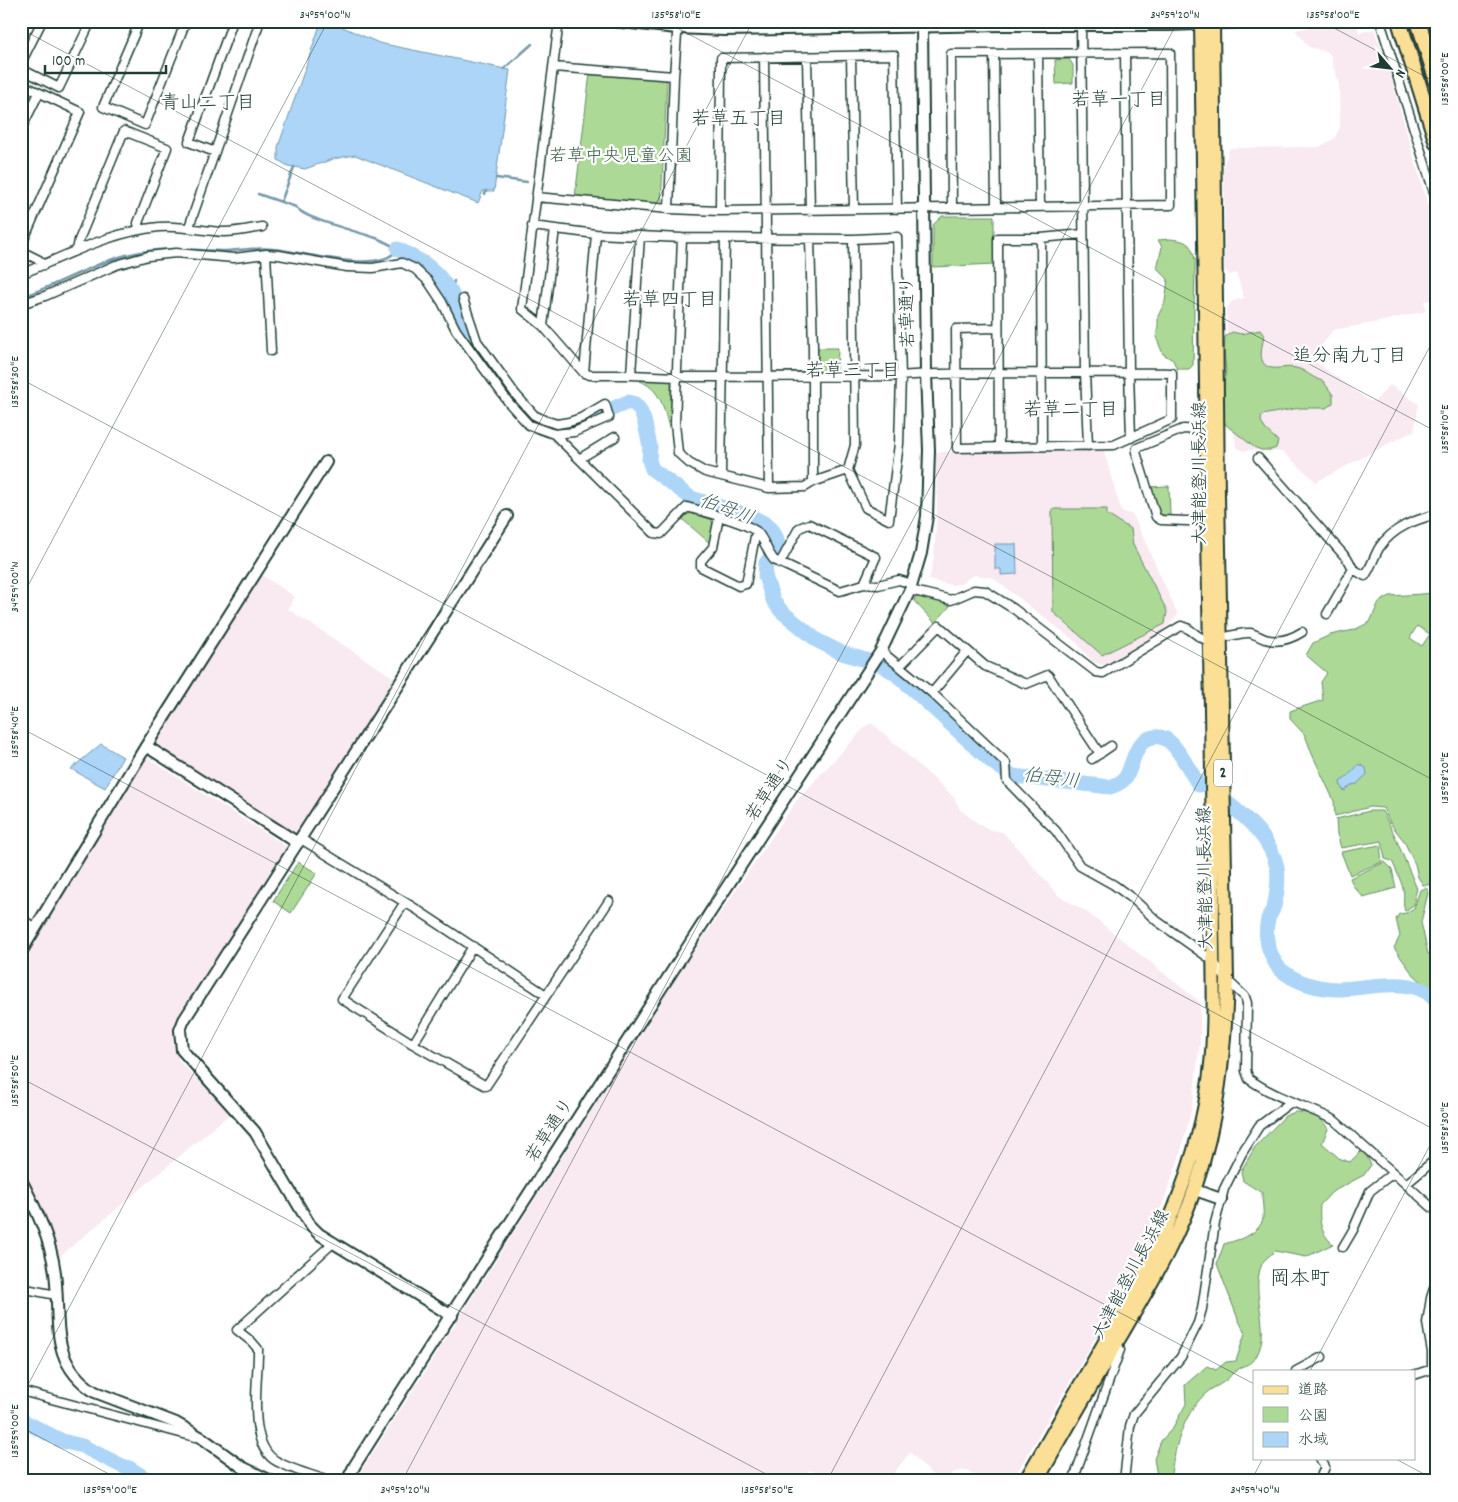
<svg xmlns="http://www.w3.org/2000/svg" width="1458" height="1502" viewBox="0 0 1458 1502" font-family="Dekko,'Klee One',sans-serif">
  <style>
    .built { fill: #f9e9f1 }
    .green { fill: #add997; stroke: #668b66; fill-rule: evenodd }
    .water { fill: #acd5f7; stroke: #7498a9 }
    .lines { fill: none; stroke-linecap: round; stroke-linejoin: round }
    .stream { stroke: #7498a9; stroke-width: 2.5 }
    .river { stroke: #acd5f7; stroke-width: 15 }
    .minor-casing { stroke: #1f3d34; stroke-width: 11 }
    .tertiary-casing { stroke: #1f3d34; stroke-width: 14 }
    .primary-casing { stroke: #1f3d34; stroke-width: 16 }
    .motorway-casing { stroke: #1f3d34; stroke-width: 18 }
    .minor { stroke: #fff; stroke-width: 8 }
    .tertiary { stroke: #fff; stroke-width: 10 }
    .primary { stroke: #fbdf96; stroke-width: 12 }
    .motorway { stroke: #fbdf96; stroke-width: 14 }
    .ticks { fill: none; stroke: #1f3d34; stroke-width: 1; stroke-opacity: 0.45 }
    .labels { text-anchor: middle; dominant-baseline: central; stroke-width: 4.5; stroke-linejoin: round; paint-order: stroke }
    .shield { fill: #fff; stroke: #627771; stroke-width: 1 }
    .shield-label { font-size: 16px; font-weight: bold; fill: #1f3d34 }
    .park-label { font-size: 18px; fill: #42644d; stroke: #fff }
    .street-label { font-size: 18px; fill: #1f3d34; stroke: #fff }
    .neighbourhood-label { font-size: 19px; fill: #1f3d34; stroke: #fff }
    .water-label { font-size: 19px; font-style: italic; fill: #426365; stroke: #fff }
    .quarter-label { font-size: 20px; fill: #1f3d34; stroke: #fff }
    .neatline { fill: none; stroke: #1f3d34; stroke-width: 2 }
    .ticks-label { font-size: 12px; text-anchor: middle; fill: #1f3d34 }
  </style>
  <rect width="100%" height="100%" fill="#fff"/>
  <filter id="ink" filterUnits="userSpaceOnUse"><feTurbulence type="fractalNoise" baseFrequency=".02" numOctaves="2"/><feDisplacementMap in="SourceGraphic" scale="10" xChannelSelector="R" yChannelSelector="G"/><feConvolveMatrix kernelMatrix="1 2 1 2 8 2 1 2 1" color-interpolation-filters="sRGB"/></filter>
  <g filter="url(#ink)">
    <path class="built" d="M1341,21H1356L1359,33L1374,29L1386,61L1437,237V299L1424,301L1426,311L1383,321L1333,330L1312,359L1369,401H1375L1390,385L1419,404L1414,432L1409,433L1316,482L1283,452L1247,450L1244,451L1236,447L1234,433L1224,424V336L1227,333L1226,310L1231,302L1244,298L1236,273L1230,275L1225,270L1224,164L1230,148L1319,147L1334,139L1340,127L1339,84L1332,63V58L1328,52L1309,47L1295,30Z
      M1104,451L1121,511L1133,515L1178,615L1161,633L1108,664L1102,665L1093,662L1076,642L993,578L976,575L971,576L961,584L952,585L929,580L934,558L937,512L936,452Z
      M262,575L295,597L288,609L397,680L296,836L152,742Z
      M872,723L954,797L960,810L986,829L1003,832L1059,896L1087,912L1200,1002V1043L1192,1107L1179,1158L1144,1254L1012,1481H986L967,1470L954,1472L944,1481L935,1478L910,1452L894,1473L892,1481H837L809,1470L803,1481H355L683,968L797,800L867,725Z
      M146,757L287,847L175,1022L173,1043L179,1061L231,1113L58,1258L48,1225L21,1167V965Z"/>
    <path class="green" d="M1069,59L1073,65V83L1056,84L1055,60Z
      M590,73L667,80L661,205L575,197Z
      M942,216H994V264L933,267V225Z
      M1170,239C1188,241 1191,243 1195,260L1193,365L1189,369H1177L1173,360L1163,354L1156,337L1158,326V316L1165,302L1168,279L1157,268L1162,247L1158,240Z
      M1260,330L1264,335C1263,345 1255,365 1272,368C1280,369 1288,366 1296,368C1306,370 1313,379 1323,381L1333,395V403L1326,408H1299L1262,415L1261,421L1265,429L1278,441L1276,448L1271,450H1261L1254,447L1225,424L1223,416V389L1226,370L1224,353L1225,337L1232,332L1241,334Z
      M813,348H838L837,376L813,375Z
      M641,379L668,380L671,383L672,427L669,428C664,408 661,390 640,381Z
      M1169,486L1170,516C1152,516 1154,502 1149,487Z
      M1052,509H1107V515L1131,529L1133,545L1167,611L1165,624L1102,655L1053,612Z
      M693,513L710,518L714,524L710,543L682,519L685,515Z
      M1437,593V856L1434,858L1429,885H1423L1418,877L1415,864L1404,841L1390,823L1383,808L1370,807L1335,816L1334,801L1312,754L1305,735L1290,719V711L1323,700L1321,682L1327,673L1306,655L1313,643L1330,635L1354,630L1370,622L1379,602L1390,596ZM1417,626L1430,634L1422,646L1410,638ZM1354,770L1367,774L1357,784L1351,785L1344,791L1342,789L1340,782L1347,778Z
      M920,597L940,602L950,606L935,623L914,601L915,598Z
      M1370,811H1382L1394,834L1417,889L1414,899L1415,904L1405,911C1402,903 1405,897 1403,889C1402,883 1395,868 1392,861L1385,859L1382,841L1341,848L1337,834L1336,819Z
      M1380,845L1382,862L1350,875L1341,852Z
      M298,862L317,873L291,913L273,901Z
      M1385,862L1392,869L1396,888L1363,897L1354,887L1350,878Z
      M1426,888L1428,890V893L1421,922L1428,954L1437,952V996L1412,973L1394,948L1400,936L1396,919L1399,914L1406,913L1414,908L1420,890Z
      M1295,1112C1313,1113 1318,1113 1328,1129L1322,1143L1340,1159L1350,1162L1361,1151L1365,1152L1371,1165L1364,1175L1332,1192L1320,1205C1319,1220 1320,1233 1333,1244L1306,1257L1275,1251C1271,1255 1264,1259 1262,1264C1249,1294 1272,1327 1257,1355C1252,1365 1241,1366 1233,1373C1230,1376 1228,1379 1225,1381C1219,1386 1211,1388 1205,1394C1182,1416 1174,1450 1170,1481H1158L1154,1459L1161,1441L1172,1429L1186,1404L1185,1385L1207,1366L1216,1370L1226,1362L1236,1361L1245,1333L1238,1319L1217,1264L1224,1244C1237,1240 1260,1235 1263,1218C1264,1211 1262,1201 1262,1193L1243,1181L1241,1171L1255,1147L1285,1116Z"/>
    <path class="water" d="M325,21H329L379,43L510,70L494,191H483L478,203L355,155L333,159L305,169L288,166L278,160V147L319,28Z
      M995,544H1016L1017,574L1001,575V569H995Z
      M101,744L123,757L105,788L71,769Z
      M1359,764L1366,768L1367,774C1364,778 1360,780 1357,784L1351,785L1345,791L1342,789L1340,782L1347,777Z"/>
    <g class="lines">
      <path class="stream" d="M317,21L321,26
        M504,69L532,44
        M496,178L527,182
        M485,194L486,191
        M281,202L294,167
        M451,292L454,281
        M21,297C54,287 83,269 116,258C154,246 182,249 221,251C238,251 256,247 274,249C301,251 380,276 398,249C391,245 384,241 376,238C360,232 303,219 296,207L258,194"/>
      <path class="river" d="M398,249L424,263L438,275L451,292L472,338L484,355
        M502,382C508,390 514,400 521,407C555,444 591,417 628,402L635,404L640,410L644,420L650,446L649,460L652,469L691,498L750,516L768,525L773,531L777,539V545L775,551L766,563L765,576L773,600L781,611L818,641L842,653L882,665L895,673L993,763L1013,776L1110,787C1116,785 1122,783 1126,777C1134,763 1134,741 1153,737C1160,736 1166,738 1171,743C1180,751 1191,773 1199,785
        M1229,804C1250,821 1271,840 1277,867C1279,878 1277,898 1273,909C1272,912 1269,915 1268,919C1265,932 1266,944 1272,956C1274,961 1276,965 1280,969C1295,982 1316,988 1336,989C1365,990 1418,972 1437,1003
        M21,1420L62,1441L82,1446L122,1466L129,1468L150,1481"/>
      <defs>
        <path id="minor" d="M140,21L103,107L145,125L186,21
          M559,21L522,309L543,326L584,373L590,375H631L677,377L901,376C948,372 995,374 1042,373C1086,373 1129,372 1172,373V419L1114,445L957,448L956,329L997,328
          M1380,21L1437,202
          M1081,25L1085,372L1088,446
          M1125,53L1129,372L1131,438
          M1038,54L1040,207
          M994,55L996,207
          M851,56L854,209
          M764,57L769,488
          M807,57L810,211
          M21,63L42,21
          M553,67L674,76
          M21,69L59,88L91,21
          M21,84L80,112L21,246
          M21,129L39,93
          M215,152L189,142L233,21
          M536,197L669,209L720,211L1171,205L1170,53L951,54L952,208
          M669,209L674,76L678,21
          M720,211L721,58L894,55L897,209
          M532,226L596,234L682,238L853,239L897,237L901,376L899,444L889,520L866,508L848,470L855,445L853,239
          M189,227L260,21
          M682,238L675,423L678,453L689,463L705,472L769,488L805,487L813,482L848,470
          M1041,238L1042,446
          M810,239L813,348V482
          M77,250L79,240L124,131L167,148L138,223L139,229
          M21,251L39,260L44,265
          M266,254L271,351
          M21,274C66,256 109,232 159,227C181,225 202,231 224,232C237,232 249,229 262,227
          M21,304L45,296L116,265L148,256L176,253L234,258L266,254L279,255L347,267L373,268L402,263L415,269L428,281L442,302L456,330L509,403L529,425L554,434L574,432L609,417L605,404L581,418L569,422L557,424L544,420L534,415L516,395L477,341L463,299
          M543,326L555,229
          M584,373L596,234
          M631,375L640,236
          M1208,430L1183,429L1137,448L1136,452L1156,517L1161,520L1212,522
          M554,434L654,533L661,534L687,507C703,512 748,522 758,533C765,541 767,552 774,560L840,591L864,584L878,585L899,580L912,584
          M999,447L998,238H1041L1083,234
          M1258,458L1349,561L1353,569L1365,576C1371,567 1374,557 1379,548C1393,527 1415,520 1437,514
          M579,459L615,437
          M721,476L725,239
          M719,517L713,547L701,561V567L739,586L746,584L756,531
          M780,563L799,528L809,524L876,557L864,584
          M910,590L951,600L974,590L985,591L1014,609L1096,672L1103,673L1181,626C1193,628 1195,638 1208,640C1217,641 1237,632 1250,633C1255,634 1260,637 1265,639C1278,643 1291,639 1302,632
          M1327,614L1353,569
          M881,651L932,693L1006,763L1007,781L1056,831L1080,866L1114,885L1133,899L1157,921L1212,960L1227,980L1245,997L1247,1003L1246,1071L1249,1079C1274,1097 1306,1106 1334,1120L1437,1212
          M900,666L939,626L985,666L1026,684L1048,675L1100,754
          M932,693L967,651
          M1092,759L1111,746
          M301,839L416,909L546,995
          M405,902L342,999L413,1044L486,1086L609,901
          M21,919L36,928
          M413,1044L473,946
          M1406,1184L1437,1158
          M1343,1247L1353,1230L1370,1191L1393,1173
          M21,1288L56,1295
          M1296,1371L1322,1357
          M1414,1375L1432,1369V1352L1427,1323L1431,1298L1437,1279
          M21,1391L195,1437
          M329,1481C312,1475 293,1470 278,1462C245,1446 259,1378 258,1349L252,1342L237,1330L334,1242
          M1073,1481L1120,1350L1117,1342
          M1124,1481L1130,1426L1134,1414L1181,1357L1198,1323L1202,1309L1215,1223L1224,1189L1242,1153L1259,1126L1291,1102
          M1319,1481L1325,1467L1320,1458"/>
        <path id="tertiary" d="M612,21L677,28L724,30L1003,25H1170L1271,21
          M146,746L298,843
          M21,952L146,746L326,462
          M21,1180C36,1209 51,1240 55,1273C61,1320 48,1362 95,1392L176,1423L202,1438L242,1467L271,1481
          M1195,1190L1221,1199
          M452,1316L319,1234L310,1225L255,1132L182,1050L180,1030L184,1020L507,516
          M347,1481L355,1465L407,1383L700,928L881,651L910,590L921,553L927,516L929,450L926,374L922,27"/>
        <path id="primary" d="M1025,1481L1150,1263C1184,1195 1211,1111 1213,1034C1215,990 1212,946 1213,902C1213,801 1211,701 1209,600C1206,407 1204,214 1201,21
          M1037,1481C1066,1429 1096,1378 1126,1327C1152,1282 1179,1237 1195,1188C1218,1121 1225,1050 1227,980L1218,495L1213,21"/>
        <path id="motorway" d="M1399,21L1437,143
          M1418,21L1437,82"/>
      </defs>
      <use href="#minor" class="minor-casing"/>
      <use href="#tertiary" class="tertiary-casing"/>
      <use href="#primary" class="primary-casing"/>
      <use href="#motorway" class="motorway-casing"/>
      <use href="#minor" class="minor"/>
      <use href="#tertiary" class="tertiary"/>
      <use href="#primary" class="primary"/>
      <use href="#motorway" class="motorway"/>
    </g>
  </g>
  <path class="ticks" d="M664,21L1437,432M1321,21L1437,83M21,29L1437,782M21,379L1437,1131M21,599L328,21M21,728L1254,1384M21,1078L779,1481M1310,1371L1437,1132M21,1398L753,21M21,1427L122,1481M1394,1458L1437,1481M402,1481L1178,21M827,1481L1437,333M1251,1481L1263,1458"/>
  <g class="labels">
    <rect class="shield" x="1214" y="759.5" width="18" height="27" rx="4"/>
    <g class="shield-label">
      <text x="1223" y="773">2</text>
    </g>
    <g class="park-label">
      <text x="621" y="157">若草中央児童公園</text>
    </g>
    <g class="street-label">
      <text transform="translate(909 312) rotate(-91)">若草通り</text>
      <text transform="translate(1201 473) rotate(-90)">大津能登川長浜線</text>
      <text transform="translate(771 790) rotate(-57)">若草通り</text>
      <text transform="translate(1207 878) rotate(-91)">大津能登川長浜線</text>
      <text transform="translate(551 1131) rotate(-57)">若草通り</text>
      <text transform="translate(1132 1275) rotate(-62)">大津能登川長浜線</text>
    </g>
    <g class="neighbourhood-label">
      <text x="1119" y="101">若草一丁目</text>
      <text x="208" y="104">青山二丁目</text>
      <text x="739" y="120">若草五丁目</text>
      <text x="670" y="301">若草四丁目</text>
      <text x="1350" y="357">追分南九丁目</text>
      <text x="853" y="372">若草三丁目</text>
      <text x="1071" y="411">若草二丁目</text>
    </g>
    <g class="water-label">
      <text transform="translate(726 511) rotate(20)">伯母川</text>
      <text transform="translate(1051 780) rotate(7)">伯母川</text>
    </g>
    <g class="quarter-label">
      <text x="1300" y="1280">岡本町</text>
    </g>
  </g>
  <rect width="1458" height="1502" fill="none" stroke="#fff" stroke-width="55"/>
  <rect x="1253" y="1370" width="162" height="90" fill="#ffffff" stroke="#a5b1ae"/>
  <rect x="1263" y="1386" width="25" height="8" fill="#fbdf96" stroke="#a5b1ae"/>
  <text x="1298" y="1394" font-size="15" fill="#1f3d34">道路</text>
  <rect x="1263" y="1407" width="25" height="15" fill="#add997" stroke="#a5b1ae"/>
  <text x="1298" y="1420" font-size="15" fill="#1f3d34">公園</text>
  <rect x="1263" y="1432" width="25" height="15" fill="#acd5f7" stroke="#a5b1ae"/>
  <text x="1298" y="1444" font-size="15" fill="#1f3d34">水域</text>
  <g transform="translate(1390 68) rotate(118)" stroke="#ffffff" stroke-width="4" paint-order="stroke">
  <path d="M0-4L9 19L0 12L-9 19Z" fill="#1f3d34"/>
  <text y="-8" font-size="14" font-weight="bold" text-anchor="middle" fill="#1f3d34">N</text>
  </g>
  <path d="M45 65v8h121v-8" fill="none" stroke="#1f3d34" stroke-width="2.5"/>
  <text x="52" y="65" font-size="15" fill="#1f3d34" stroke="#ffffff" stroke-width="4" paint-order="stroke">100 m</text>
  <rect x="28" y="28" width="1402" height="1446" class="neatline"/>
  <g class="ticks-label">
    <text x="325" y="18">34°59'00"N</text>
    <text x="676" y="18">135°58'10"E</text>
    <text x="1175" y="18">34°59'20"N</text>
    <text x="1333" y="18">135°58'00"E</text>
    <text transform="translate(1444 79) rotate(-90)" y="4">135°58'00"E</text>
    <text transform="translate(14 382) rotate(-90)" y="4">135°58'30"E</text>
    <text transform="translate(1444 429) rotate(-90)" y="4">135°58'10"E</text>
    <text transform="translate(14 587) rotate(-90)" y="4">34°59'00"N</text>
    <text transform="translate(14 732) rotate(-90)" y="4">135°58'40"E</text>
    <text transform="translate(1444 778) rotate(-90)" y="4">135°58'20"E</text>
    <text transform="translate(14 1081) rotate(-90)" y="4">135°58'50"E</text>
    <text transform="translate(1444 1128) rotate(-90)" y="4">135°58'30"E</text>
    <text transform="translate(14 1431) rotate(-90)" y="4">135°59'00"E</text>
    <text x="110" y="1493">135°59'00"E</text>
    <text x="405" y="1493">34°59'20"N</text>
    <text x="767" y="1493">135°58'50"E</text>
    <text x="1255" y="1493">34°59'40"N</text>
  </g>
</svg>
